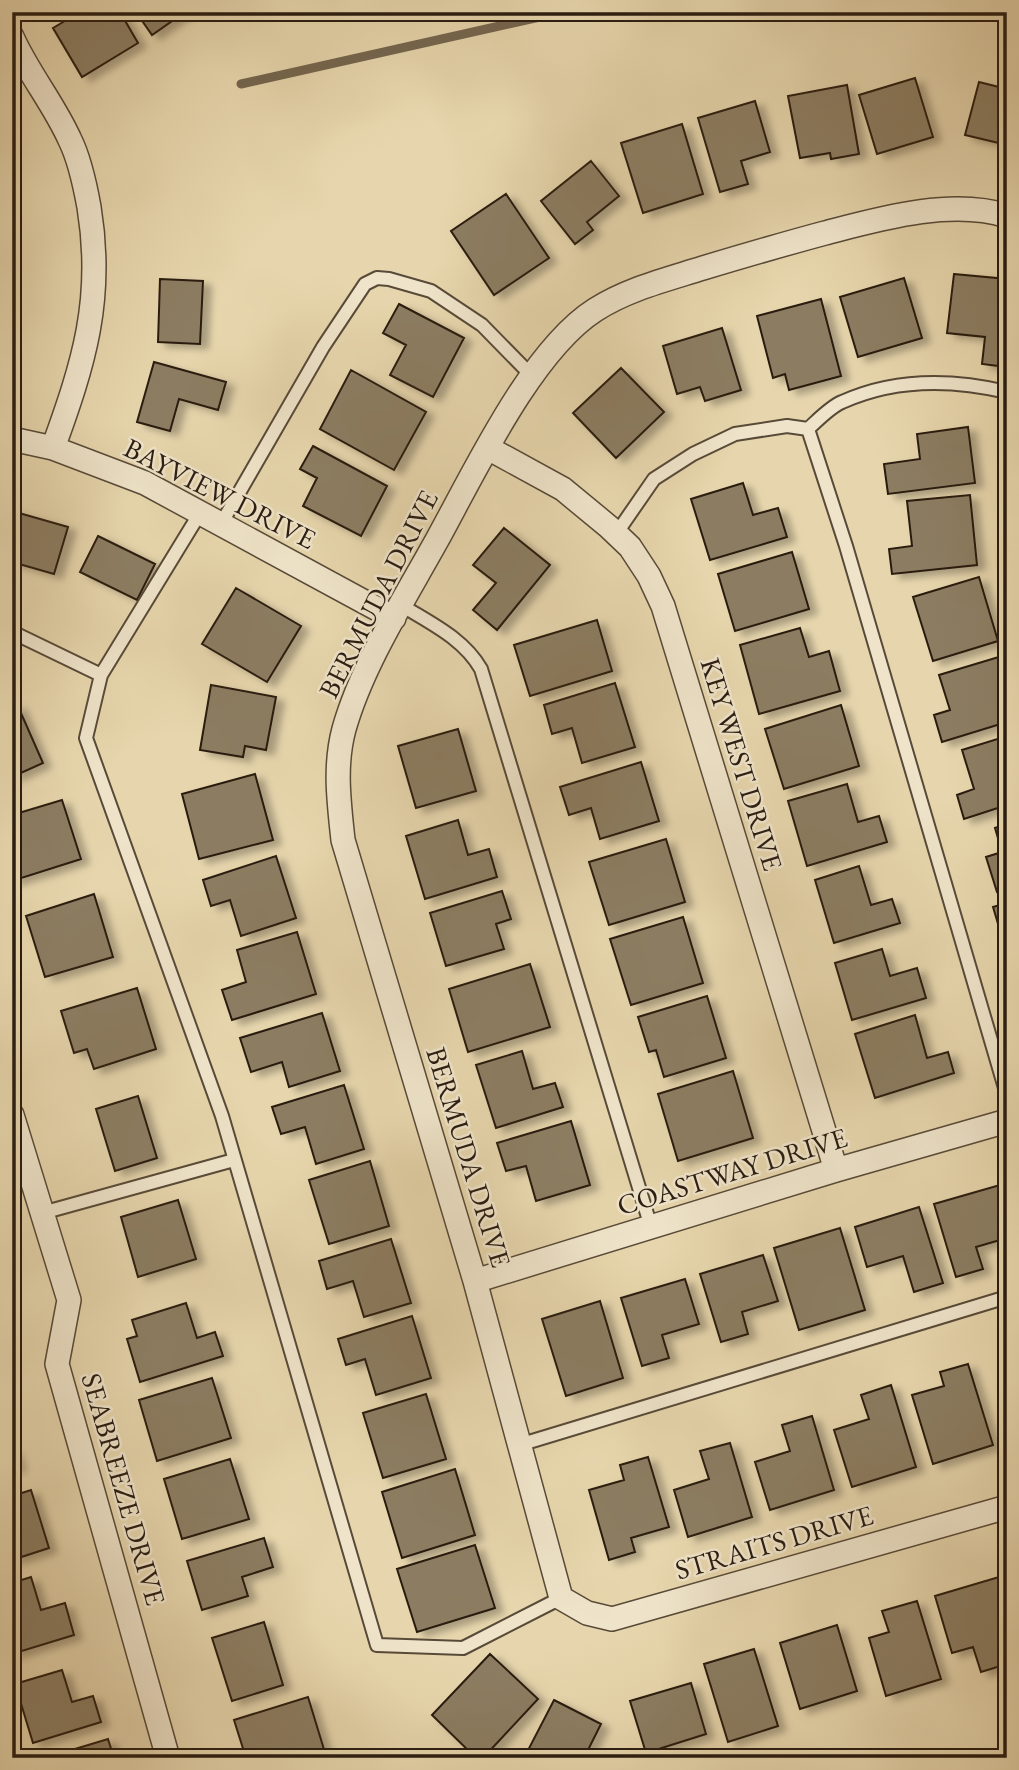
<svg xmlns="http://www.w3.org/2000/svg" width="1019" height="1770" viewBox="0 0 1019 1770" font-family="'EB Garamond',serif">
  <style>
    .lines { fill: none; stroke-linecap: round; stroke-linejoin: round }
    .stream { stroke: #74664f; stroke-width: 9 }
    .building { fill: #8c7d62; stroke: #291c11; stroke-width: 2; filter: url(#shadow) }
    .lane-casing { stroke: #584a38; stroke-width: 16 }
    .street-casing { stroke: #584a38; stroke-width: 26 }
    .lane { stroke: #efe4ca; stroke-width: 12 }
    .street { stroke: #efe4ca; stroke-width: 23 }
    .labels { text-anchor: middle; dominant-baseline: central; stroke-width: 5; stroke-linejoin: round; paint-order: stroke }
    .street-label { font-size: 28px; fill: #291c11; stroke: #efe4ca }
  </style>
  <defs>
    <filter id="shadow"><feDropShadow dx="8" dy="4.5" stdDeviation="3.5" flood-color="#0004"/></filter>
  </defs>
  <rect width="100%" height="100%" fill="#e7d6ad"/>
  <filter id="stains"><feTurbulence type="fractalNoise" baseFrequency=".00286" numOctaves="4"/><feColorMatrix values="0 0 0 0 .2 0 0 0 0 .09 0 0 0 0 .02 0 0 0 .5 -.17"/></filter>
  <radialGradient id="worn" r=".72"><stop offset=".6" stop-color="#630" stop-opacity="0"/><stop offset="1" stop-color="#630" stop-opacity=".3"/></radialGradient>
  <g class="lines">
    <path class="stream" d="M241,84L562,12"/>
  </g>
  <path class="building" d="M80,12H120L138,43L82,77L53,28Z
    M136,12H185L152,35Z
    M915,78L933,137L877,154L859,95Z
    M979,82L1007,89V145L965,135Z
    M847,85L859,154L831,159L830,153L800,158L788,96Z
    M755,101L770,152L741,161L748,184L720,192L698,118Z
    M682,124L703,194L643,213L621,143Z
    M591,161L619,196L587,222L593,230L575,244L541,201Z
    M506,194L549,258L494,295L451,231Z
    M954,274L1007,279V367L982,364L985,337L947,333Z
    M904,278L922,338L858,357L840,297Z
    M160,279L203,281L200,344L158,342Z
    M821,299L841,376L789,390L785,374L773,378L757,316Z
    M399,304L464,338L433,397L390,375L406,345L383,333Z
    M722,328L741,390L705,401L700,387L677,394L663,346Z
    M154,362L226,382L218,410L179,399L170,431L137,422Z
    M621,368L664,412L616,458L573,413Z
    M351,370L426,412L394,470L320,429Z
    M968,427L975,483L888,494L884,464L920,459L917,434Z
    M313,446L387,486L361,536L303,506L317,478L300,469Z
    M743,483L753,515L778,508L787,537L710,560L691,499Z
    M970,495L977,565L892,574L889,549L912,546L907,501Z
    M12,511L68,527L54,574L12,562Z
    M504,528L550,565L497,630L473,610L496,583L473,565Z
    M98,536L155,564L137,600L80,572Z
    M792,552L809,609L735,631L718,574Z
    M979,577L998,641L933,661L913,597Z
    M236,588L301,626L267,682L202,644Z
    M597,620L612,671L530,696L514,645Z
    M800,628L809,657L829,651L840,691L759,714L740,645Z
    M1002,656L1007,672V722L942,742L934,715L950,710L939,675Z
    M615,683L635,747L582,763L572,728L552,734L544,705Z
    M211,685L276,697L266,750L245,746L243,757L200,750Z
    M17,704L43,763L12,777V707Z
    M841,705L859,766L784,789L765,729Z
    M458,729L476,791L416,808L398,746Z
    M1007,736V805L964,819L957,795L974,789L962,750Z
    M641,762L659,821L600,839L591,808L569,815L560,787Z
    M255,774L273,840L199,859L182,794Z
    M847,784L858,822L879,816L887,842L807,866L788,801Z
    M62,800L81,859L12,881V815Z
    M458,820L468,855L489,849L497,877L425,899L406,836Z
    M1007,824V889L997,892L986,857L1002,852L995,828Z
    M666,839L685,902L609,925L589,862Z
    M276,856L296,918L241,936L230,900L211,906L203,880Z
    M859,866L871,905L892,899L900,923L834,943L815,880Z
    M502,891L511,919L496,924L504,949L446,966L430,913Z
    M94,894L113,957L45,977L26,916Z
    M1007,903V936L1002,937L993,907Z
    M683,917L703,983L631,1005L610,939Z
    M297,932L316,994L232,1020L222,990L246,982L237,950Z
    M882,949L890,976L917,968L926,998L852,1020L835,963Z
    M530,964L550,1027L468,1052L449,989Z
    M137,988L156,1049L94,1069L87,1049L74,1053L61,1011Z
    M707,996L726,1058L664,1077L656,1050L649,1052L638,1017Z
    M322,1013L340,1071L289,1087L282,1062L251,1072L240,1038Z
    M915,1015L927,1058L948,1052L954,1073L875,1098L855,1034Z
    M522,1051L533,1089L555,1083L563,1107L496,1128L476,1065Z
    M733,1071L753,1138L678,1161L658,1094Z
    M344,1085L364,1149L316,1164L305,1127L281,1134L272,1107Z
    M138,1096L157,1158L115,1171L96,1109Z
    M571,1121L590,1185L536,1201L526,1166L506,1171L497,1143Z
    M370,1161L389,1226L329,1244L309,1180Z
    M1000,1185L1007,1208V1238L976,1247L983,1269L956,1277L934,1204Z
    M178,1200L196,1259L138,1277L121,1217Z
    M919,1207L943,1283L914,1292L903,1256L867,1267L855,1227Z
    M840,1228L865,1310L799,1330L774,1248Z
    M391,1239L411,1303L364,1317L353,1281L327,1289L319,1261Z
    M763,1255L778,1301L742,1312L748,1334L721,1342L700,1274Z
    M685,1279L699,1324L662,1335L669,1358L642,1366L621,1298Z
    M600,1301L623,1378L566,1396L542,1319Z
    M186,1303L197,1338L215,1332L223,1356L140,1382L127,1339L137,1336L132,1320Z
    M412,1316L431,1378L376,1395L365,1359L346,1365L338,1339Z
    M968,1364L993,1445L933,1464L912,1395L944,1386L940,1372Z
    M212,1378L231,1438L157,1461L139,1400Z
    M891,1385L916,1467L852,1487L834,1430L869,1419L861,1395Z
    M426,1394L446,1459L383,1478L363,1413Z
    M812,1416L834,1490L770,1510L755,1462L790,1451L782,1425Z
    M730,1443L752,1517L688,1537L674,1490L709,1479L700,1451Z
    M12,1447L18,1466L12,1468Z
    M648,1457L669,1527L631,1538L635,1552L609,1560L589,1490L624,1480L620,1465Z
    M230,1459L249,1519L182,1539L164,1479Z
    M455,1469L475,1535L402,1558L382,1492Z
    M31,1490L49,1548L12,1560V1496Z
    M264,1538L273,1567L242,1577L248,1596L202,1610L187,1561Z
    M475,1545L495,1608L417,1632L397,1569Z
    M31,1577L41,1610L65,1603L74,1635L12,1654V1583Z
    M999,1577L1007,1603V1664L981,1672L973,1647L952,1653L935,1596Z
    M917,1601L941,1679L886,1696L869,1638L889,1632L882,1611Z
    M264,1622L283,1685L232,1701L212,1638Z
    M837,1625L857,1691L800,1709L780,1643Z
    M754,1649L778,1726L728,1742L704,1664Z
    M490,1654L538,1699L483,1758H476L432,1715Z
    M62,1670L72,1702L93,1696L101,1722L33,1743L15,1684Z
    M691,1683L706,1734L646,1753L630,1701Z
    M308,1697L326,1756L246,1758L234,1720Z
    M554,1700L601,1724L584,1758H524Z
    M108,1739L114,1758H45Z"/>
  <g class="lines">
    <defs>
      <path id="lane" d="M808,429C818,420 830,407 842,402C895,378 952,379 1007,392
        M221,524L323,347L365,284L377,278L389,279L431,291L482,325L532,376
        M616,534L654,479L693,454L735,434L787,426L808,429L846,546L1007,1095
        M401,605C430,623 463,638 481,669L651,1227
        M12,632L101,675L86,738L222,1116L377,1645L463,1648L561,1598
        M101,675L200,513
        M42,1213L234,1160
        M519,1445L1007,1297"/>
      <path id="street" d="M12,37C28,73 54,104 70,140C80,160 85,185 89,207C104,299 84,363 53,448
        M1007,216C951,198 879,219 825,233C784,244 743,256 703,268C665,280 628,289 595,310C531,351 474,473 437,540C405,598 362,665 344,729C334,766 339,802 343,840L475,1281L561,1598L587,1613L612,1619L1007,1507
        M12,439L53,448L145,483L394,618
        M488,448L563,489L609,527L630,547L649,576L663,606L836,1170
        M12,1115L69,1300L57,1364L168,1758
        M475,1281L836,1170L1007,1121"/>
    </defs>
    <use href="#lane" class="lane-casing"/>
    <use href="#street" class="street-casing"/>
    <use href="#lane" class="lane"/>
    <use href="#street" class="street"/>
  </g>
  <g class="labels">
    <g class="street-label">
      <text transform="translate(220 493) rotate(27)">BAYVIEW DRIVE</text>
      <text transform="translate(378 594) rotate(-63)">BERMUDA DRIVE</text>
      <text transform="translate(742 764) rotate(73)">KEY WEST DRIVE</text>
      <text transform="translate(469 1157) rotate(73)">BERMUDA DRIVE</text>
      <text transform="translate(732 1171) rotate(-17)">COASTWAY DRIVE</text>
      <text transform="translate(124 1489) rotate(74)">SEABREEZE DRIVE</text>
      <text transform="translate(774 1542) rotate(-16)">STRAITS DRIVE</text>
    </g>
  </g>
  <rect width="1019" height="1770" fill="none" stroke="#e7d6ad" stroke-width="42"/>
  <rect x="14" y="14" width="991" height="1742" fill="none" stroke="#291c11" stroke-width="3.5"/>
  <rect x="21" y="21" width="977" height="1728" fill="none" stroke="#291c11" stroke-width="2"/>
  <rect width="100%" height="100%" filter="url(#stains)"/>
  <rect width="100%" height="100%" fill="url(#worn)"/>
</svg>
